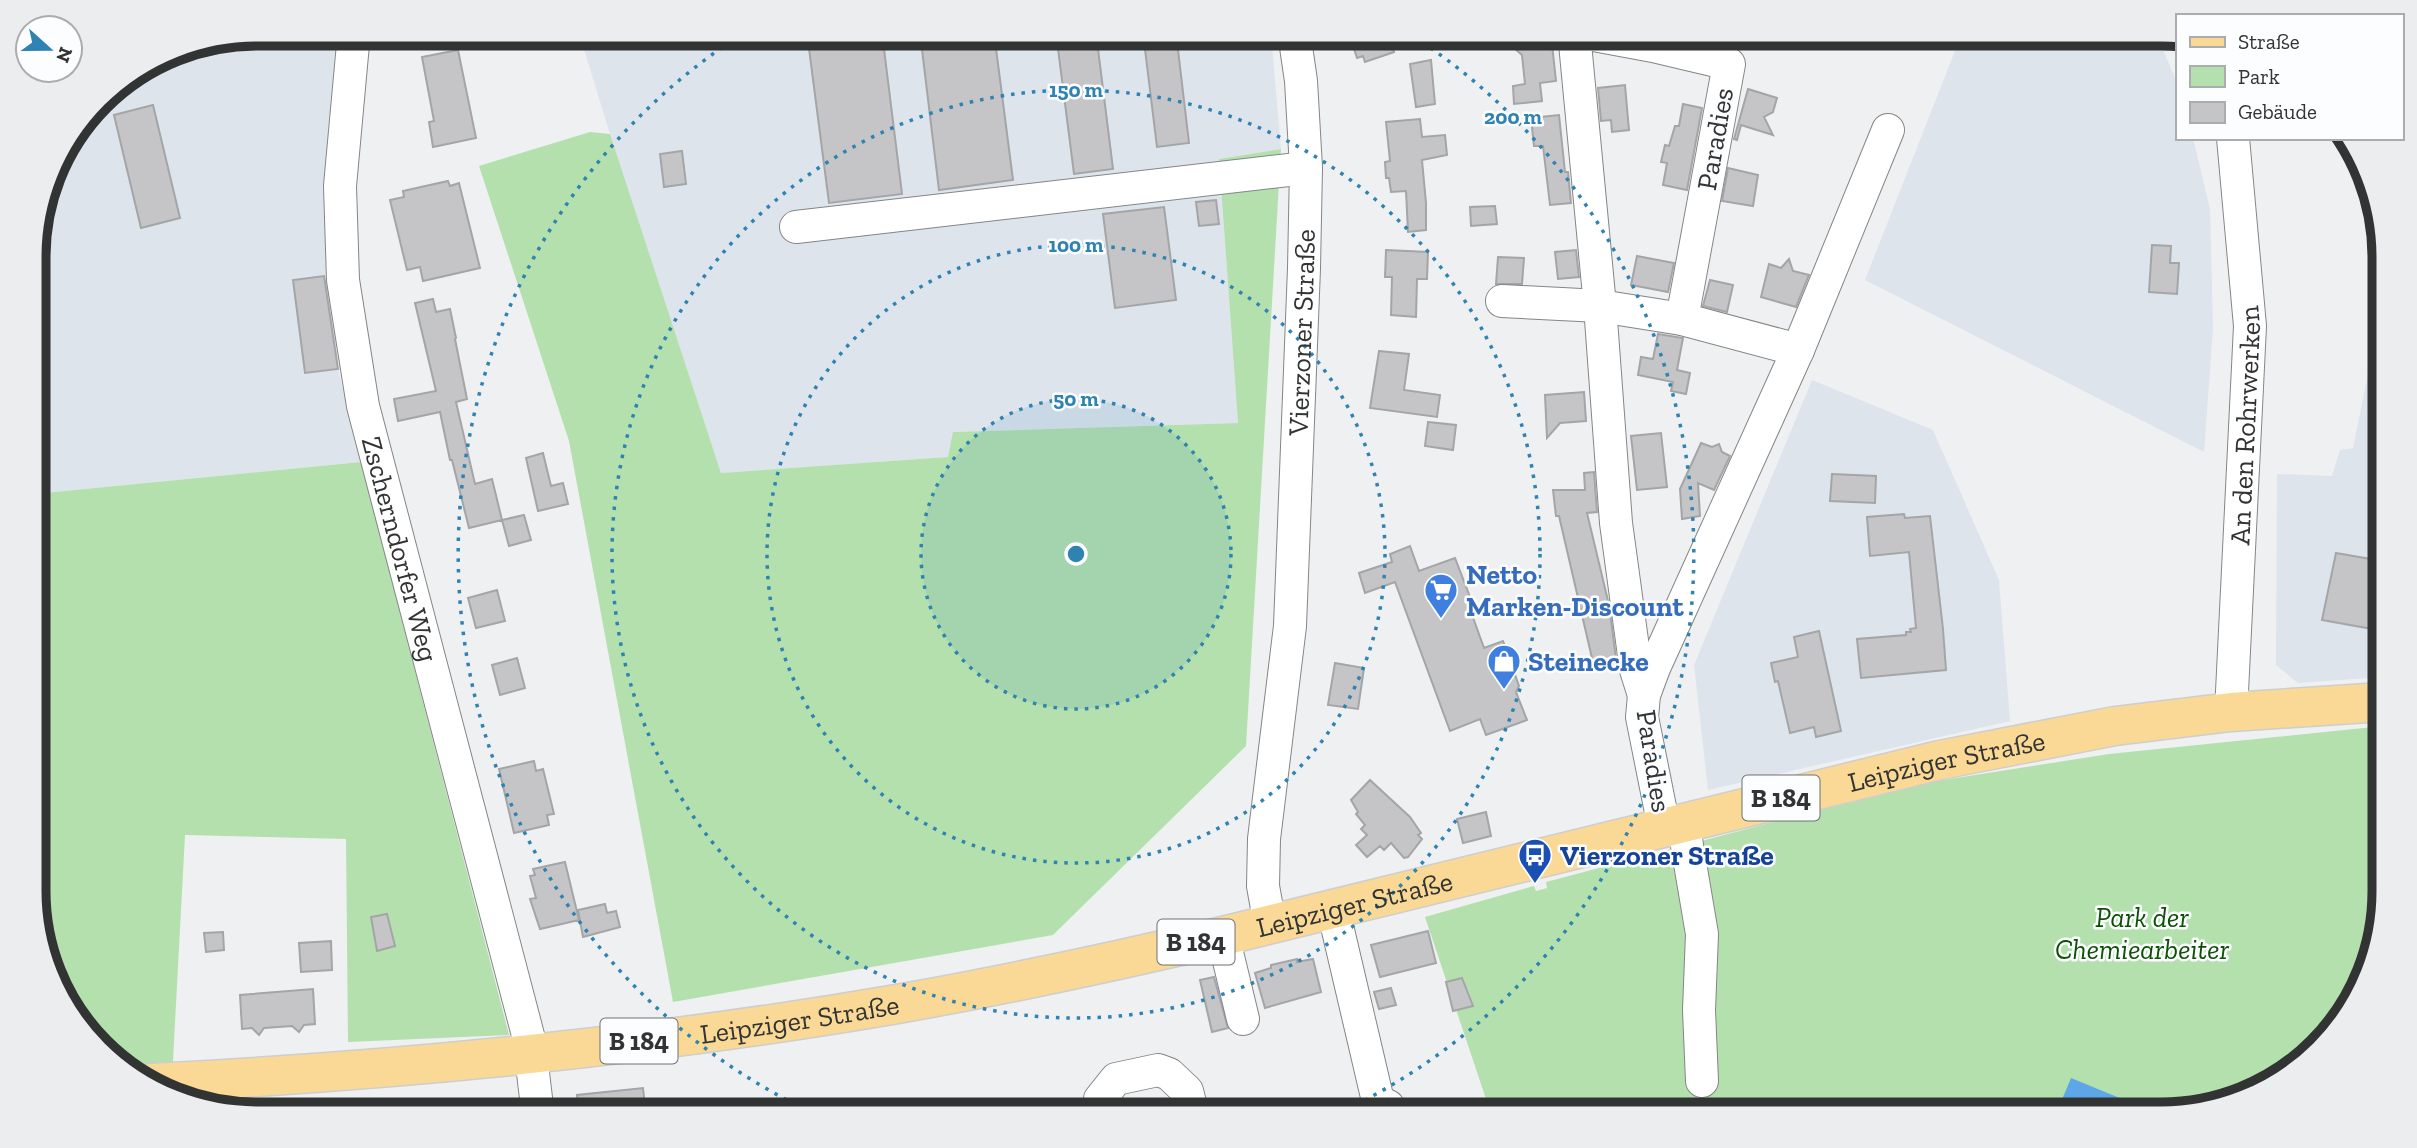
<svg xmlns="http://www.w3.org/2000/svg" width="2417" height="1148" viewBox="0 0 2417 1148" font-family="'Zilla Slab',serif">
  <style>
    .built { fill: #dee4ec }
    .green { fill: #b4e0ae }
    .water { fill: #5da7e8 }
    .building { fill: #c5c5c7; stroke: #a4a5a6; stroke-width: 2 }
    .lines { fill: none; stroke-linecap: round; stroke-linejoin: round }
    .minor-casing { stroke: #848586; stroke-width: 34 }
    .major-casing { stroke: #cecece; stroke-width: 41 }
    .minor { stroke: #fff; stroke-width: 32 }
    .major { stroke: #f9d995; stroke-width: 38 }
    .ring { fill: none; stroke: #2e83b2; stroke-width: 3.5; stroke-dasharray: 3.5 7 }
    .labels { text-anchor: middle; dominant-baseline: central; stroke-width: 5; stroke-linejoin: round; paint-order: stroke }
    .shield { fill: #fcfdff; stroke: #6f7070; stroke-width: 2 }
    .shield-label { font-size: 26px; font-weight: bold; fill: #323333 }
    .street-label { font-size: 28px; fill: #323333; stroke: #fcfdff }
    .shop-label { font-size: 28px; font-weight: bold; fill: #366cbe; stroke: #fcfdff; text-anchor: start }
    .transit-label { font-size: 28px; font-weight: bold; fill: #164399; stroke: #fcfdff; text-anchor: start }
    .park-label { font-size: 28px; font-style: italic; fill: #0d5005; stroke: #fcfdff }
    .rim { fill: none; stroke: #323333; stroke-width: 9 }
    .centre { fill: #2e83b2; stroke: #fcfdff; stroke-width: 3.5 }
    .ring-label { font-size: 21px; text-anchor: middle; font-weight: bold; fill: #2e83b2; stroke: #fcfdff; stroke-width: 5; stroke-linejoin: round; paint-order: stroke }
  </style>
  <rect width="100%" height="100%" fill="#eff0f2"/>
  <path class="built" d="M257,33H336L326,212L338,369L361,462L34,494V242L56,158L109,89L172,50Z
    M579,33H1271L1281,149L1219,159L1238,423L954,432L948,457L721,473L621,170Z
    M1962,33H2156L2177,83V138H2193L2210,209L2213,329L2204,452L1865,280Z
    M2382,304L2383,677L2298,683L2276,665L2277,474L2332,476L2340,450L2353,448Z
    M1812,380L1933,430L1999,580L2010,721L1708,790L1694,665Z"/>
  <path class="green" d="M590,132L610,134L721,473L948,457L953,432L1238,423L1219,159L1281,149L1246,746L1053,935L673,1002L569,441L479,166Z
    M361,462L509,1035L348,1042L346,839L185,835L171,1098L80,1028L35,921L34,494Z
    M2383,726L2384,892L2367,977L2329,1038L2285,1077L2174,1114H1491L1425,917L1534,886L1536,891L1547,888L1546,882L1918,784L2109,754Z"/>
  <path class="water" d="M2071,1078L2127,1101L2121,1114H2056Z"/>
  <path class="building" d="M807,33H882L902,194L829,203Z
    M920,33H994L1013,180L939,190Z
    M1056,33H1096L1113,169L1074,174Z
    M1143,33H1176L1189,143L1157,147Z
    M1349,33H1388L1394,52L1365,62L1363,56L1357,58Z
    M1552,44L1556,81L1540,83L1542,101L1514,104L1513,86L1525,84L1522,55L1514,48Z
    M458,50L476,138L433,147L429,122L434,121L422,57Z
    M1431,60L1435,104L1416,107L1410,64Z
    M1625,85L1629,130L1612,132L1611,120L1601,121L1598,88Z
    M1748,89L1777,98L1773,112L1764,117L1773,135L1741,125L1737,140L1734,139Z
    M1683,104L1702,108L1687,190L1663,185L1667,163L1661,162L1665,145L1669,146L1675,126H1679Z
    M153,105L180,218L141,228L114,115Z
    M1559,115L1565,172H1568L1571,203L1550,205L1543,146H1534L1531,118Z
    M1420,119L1422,137L1445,135L1447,155L1422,160L1426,203V230L1408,232L1406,191L1391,192L1389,178H1386L1385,162L1390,161L1386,122Z
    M682,151L686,184L664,187L660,154Z
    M1728,168L1758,175L1753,206L1722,201Z
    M448,181L450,186L459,183L480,268L423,281L420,267L407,270L390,200L404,197L403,191Z
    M1216,200L1219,224L1199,226L1196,202Z
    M1495,206L1497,224L1471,226L1470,207Z
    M1164,207L1176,300L1115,308L1103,214Z
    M2152,245L2171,246L2170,263H2179L2177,294L2149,292Z
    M1386,250L1428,252L1427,279H1417L1416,317L1391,315L1392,277H1385Z
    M1576,250L1579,277L1558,279L1555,252Z
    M1637,256L1674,263L1668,292L1631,285Z
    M1498,257L1524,258L1522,284H1496Z
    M1789,259L1793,271L1809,275L1796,307L1761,297L1769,264L1781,268Z
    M324,276L338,369L305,373L293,280Z
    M1710,280L1733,285L1727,312L1703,306Z
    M433,299L436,312L450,309L456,338L455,339L467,399L456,402L475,484L492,479L502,520L469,528L452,460H450L440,412L398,421L394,399L436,391L415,303Z
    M1658,334L1683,338L1677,370L1690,373L1686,394L1671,391L1673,382L1638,375L1641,357L1653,359Z
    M1379,351L1409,354L1404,390L1440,395L1437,417L1370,408Z
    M1584,392L1586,421L1560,423L1547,438L1545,395Z
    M1428,422L1456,425L1453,450L1425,446Z
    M1661,433L1667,487L1637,490L1631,436Z
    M1701,443L1712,447L1719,444L1722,452L1730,456L1714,490L1698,483L1700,516L1682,519L1680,489Z
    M543,453L551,486L563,483L568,504L538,511L526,458Z
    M1594,472L1597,512L1587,513L1609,605L1617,666L1595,671L1559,516H1556L1553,490H1585L1584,473Z
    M1832,474L1876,476L1875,503L1830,501Z
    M1904,514L1905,518L1930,516L1943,629L1946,670L1861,678L1857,639L1906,635V632H1911L1910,629L1916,628L1909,552L1870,556L1867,517Z
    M524,515L531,540L509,546L502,520Z
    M1410,546L1419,571L1455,558L1470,597L1466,598L1484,648L1503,641L1519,686L1516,692L1527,720L1486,735L1480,719L1450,731L1395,582L1365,593L1359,573L1392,562L1390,554Z
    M2336,553L2383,561V631L2322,620Z
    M497,590L505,621L476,628L468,598Z
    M1819,631L1841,731L1816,737L1814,727L1790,733L1778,681L1775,682L1771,663L1798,657L1794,637Z
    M517,658L525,688L500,695L492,665Z
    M1335,663L1364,668L1358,709L1328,705Z
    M534,761L536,771L543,769L554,814L547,815L549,825L514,833L499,769Z
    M1370,780L1410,817L1421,833L1418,835L1422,839L1408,857L1404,858L1391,843L1384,850L1380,846L1367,857L1356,845L1367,835L1361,829L1365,825L1356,814L1358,812L1351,800Z
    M1486,812L1491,836L1463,843L1457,819Z
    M565,862L579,920L540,929L530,899L536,898L530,876L535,875L533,869Z
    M605,904L607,913L616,911L620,927L583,937L578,910Z
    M387,914L395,946L377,951L371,917Z
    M1428,931L1436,963L1380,977L1371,945Z
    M223,932L224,950L206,952L204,933Z
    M331,941L332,970L301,972L299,943Z
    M1297,959V962L1313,959L1321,992L1265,1008L1255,973L1271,968V965Z
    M1214,977L1228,1028L1212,1032L1200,980Z
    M1462,978L1473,1006L1453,1011L1446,982Z
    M1391,988L1396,1005L1379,1009L1374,992Z
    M313,989L315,1024L304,1025L299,1032L292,1026L264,1028L259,1035L252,1028L242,1029L240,995Z
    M643,1088L646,1115H579L577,1095Z"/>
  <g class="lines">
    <defs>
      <g id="minor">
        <path id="s1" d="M354,33L340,186L343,280L363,406L529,1039L538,1115"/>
        <path d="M1574,33L1600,306L1616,523L1636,670L1644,695"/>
        <path d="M1583,33L1653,46L1729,64L1682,319"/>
        <path d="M796,227L1306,168"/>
        <path d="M1502,301L1600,306L1682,319L1798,350"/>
        <path id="s2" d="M2231,712L2250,326L2233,138"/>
        <path d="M1683,822L1702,934L1699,1010L1702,1081"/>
        <path d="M1664,827L1642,717L1644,695L1654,668L1798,350L1888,130"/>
        <path d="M1333,909L1378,1101L1388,1106L1390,1114"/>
        <path id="s3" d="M1270,925L1263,886L1264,839L1290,626L1304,268L1306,168L1301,81L1294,33"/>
        <path d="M1223,936L1243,1019"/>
        <path d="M1100,1099L1116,1079L1158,1070L1169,1074L1187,1091L1193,1115"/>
      </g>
      <g id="major">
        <path id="s4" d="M152,1083C404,1070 655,1046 903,1003C1010,984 1117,961 1223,936L1940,760L2115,726L2231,712L2383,702"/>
      </g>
    </defs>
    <use href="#minor" class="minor-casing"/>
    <use href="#major" class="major-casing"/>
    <use href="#minor" class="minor"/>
    <use href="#major" class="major"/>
  </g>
  <circle cx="1076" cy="554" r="155" fill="#2e83b2" fill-opacity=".12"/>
  <g class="ring">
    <circle cx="1076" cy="554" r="155"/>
    <circle cx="1076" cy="554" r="309"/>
    <circle cx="1076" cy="554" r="464"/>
    <path d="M815 1114A618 618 0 0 1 739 36M1413 36A618 618 0 0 1 1337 1114"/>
  </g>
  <defs>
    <symbol id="supermarket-pin" viewBox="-11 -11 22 30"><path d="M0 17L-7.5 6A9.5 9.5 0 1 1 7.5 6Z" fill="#3f7fe0" stroke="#fcfdff"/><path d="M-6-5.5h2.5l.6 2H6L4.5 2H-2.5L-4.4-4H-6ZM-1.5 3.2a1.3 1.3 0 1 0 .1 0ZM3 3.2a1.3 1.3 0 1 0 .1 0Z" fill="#fff"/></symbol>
    <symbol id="shop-pin" viewBox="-11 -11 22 30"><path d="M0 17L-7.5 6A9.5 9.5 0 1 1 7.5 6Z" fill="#3f7fe0" stroke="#fcfdff"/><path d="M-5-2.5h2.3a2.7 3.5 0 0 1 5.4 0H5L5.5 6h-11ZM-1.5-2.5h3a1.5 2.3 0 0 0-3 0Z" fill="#fff"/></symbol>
    <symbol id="bus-pin" viewBox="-11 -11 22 30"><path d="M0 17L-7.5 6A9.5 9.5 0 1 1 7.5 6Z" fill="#1a4fb4" stroke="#fcfdff"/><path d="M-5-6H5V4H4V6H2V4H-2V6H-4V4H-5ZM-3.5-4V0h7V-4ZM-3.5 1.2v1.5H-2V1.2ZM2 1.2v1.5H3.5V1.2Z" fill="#fff"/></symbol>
  </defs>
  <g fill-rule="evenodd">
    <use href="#supermarket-pin" x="1422" y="571" width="38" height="52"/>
    <use href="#shop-pin" x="1485" y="642" width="38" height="52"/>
    <use href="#bus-pin" x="1516" y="836" width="38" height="52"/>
  </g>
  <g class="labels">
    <g class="shield">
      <rect x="1742.5" y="775.5" width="77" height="45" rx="5"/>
      <rect x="1157.5" y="919.5" width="77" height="45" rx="5"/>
      <rect x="600.5" y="1018.5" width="77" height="45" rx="5"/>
    </g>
    <g class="shield-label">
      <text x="1781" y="798">B 184</text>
      <text x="1196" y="942">B 184</text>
      <text x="639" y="1041">B 184</text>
    </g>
    <g class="street-label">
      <text transform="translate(1715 139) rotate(-80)">Paradies</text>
      <text stroke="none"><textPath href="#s3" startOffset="595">Vierzoner Straße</textPath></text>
      <text stroke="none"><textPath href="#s2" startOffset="287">An den Rohrwerken</textPath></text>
      <text stroke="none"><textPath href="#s1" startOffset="523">Zscherndorfer Weg</textPath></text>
      <text transform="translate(1654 761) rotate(81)">Paradies</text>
      <text stroke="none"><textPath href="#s4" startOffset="1827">Leipziger Straße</textPath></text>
      <text stroke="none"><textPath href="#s4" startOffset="1218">Leipziger Straße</textPath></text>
      <text stroke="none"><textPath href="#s4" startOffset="651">Leipziger Straße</textPath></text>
    </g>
    <g class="shop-label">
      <text x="1466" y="574">Netto<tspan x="1466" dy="32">Marken-Discount</tspan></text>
      <text x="1528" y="661">Steinecke</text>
    </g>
    <g class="transit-label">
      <text x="1560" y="855">Vierzoner Straße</text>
    </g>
    <g class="park-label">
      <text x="2142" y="917">Park der<tspan x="2142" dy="32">Chemiearbeiter</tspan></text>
    </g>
  </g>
  <path d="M0 0H2417V1148H0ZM257 46H2161A211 211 0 0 1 2372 257V891A211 211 0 0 1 2161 1102H257A211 211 0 0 1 46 891V257A211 211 0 0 1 257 46Z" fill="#ecedef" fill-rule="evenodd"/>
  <path class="rim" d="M257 46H2161A211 211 0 0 1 2372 257V891A211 211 0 0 1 2161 1102H257A211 211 0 0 1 46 891V257A211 211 0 0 1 257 46Z"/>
  <circle cx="1076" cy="554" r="10" class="centre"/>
  <g class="ring-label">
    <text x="1076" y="97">150 m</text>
    <text x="1513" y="124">200 m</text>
    <text x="1076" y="252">100 m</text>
    <text x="1076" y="406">50 m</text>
  </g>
  <rect x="2176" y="14" width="228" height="126" fill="#fcfdff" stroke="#abacad" stroke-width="2"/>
  <rect x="2190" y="37" width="35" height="10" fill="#f9d995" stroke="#abacad" stroke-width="2"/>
  <text x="2238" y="49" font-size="21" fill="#323333">Straße</text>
  <rect x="2190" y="66" width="35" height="21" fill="#b4e0ae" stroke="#abacad" stroke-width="2"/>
  <text x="2238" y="84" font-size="21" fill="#323333">Park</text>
  <rect x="2190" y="102" width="35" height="21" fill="#c5c5c7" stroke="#abacad" stroke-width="2"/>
  <text x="2238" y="119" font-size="21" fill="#323333">Gebäude</text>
  <g transform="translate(49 49) rotate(111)"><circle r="33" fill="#fcfdff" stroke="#abacad" stroke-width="2"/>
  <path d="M0-5L12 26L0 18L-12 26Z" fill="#2e83b2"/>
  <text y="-10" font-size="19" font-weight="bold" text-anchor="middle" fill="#323333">N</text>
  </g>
</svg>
